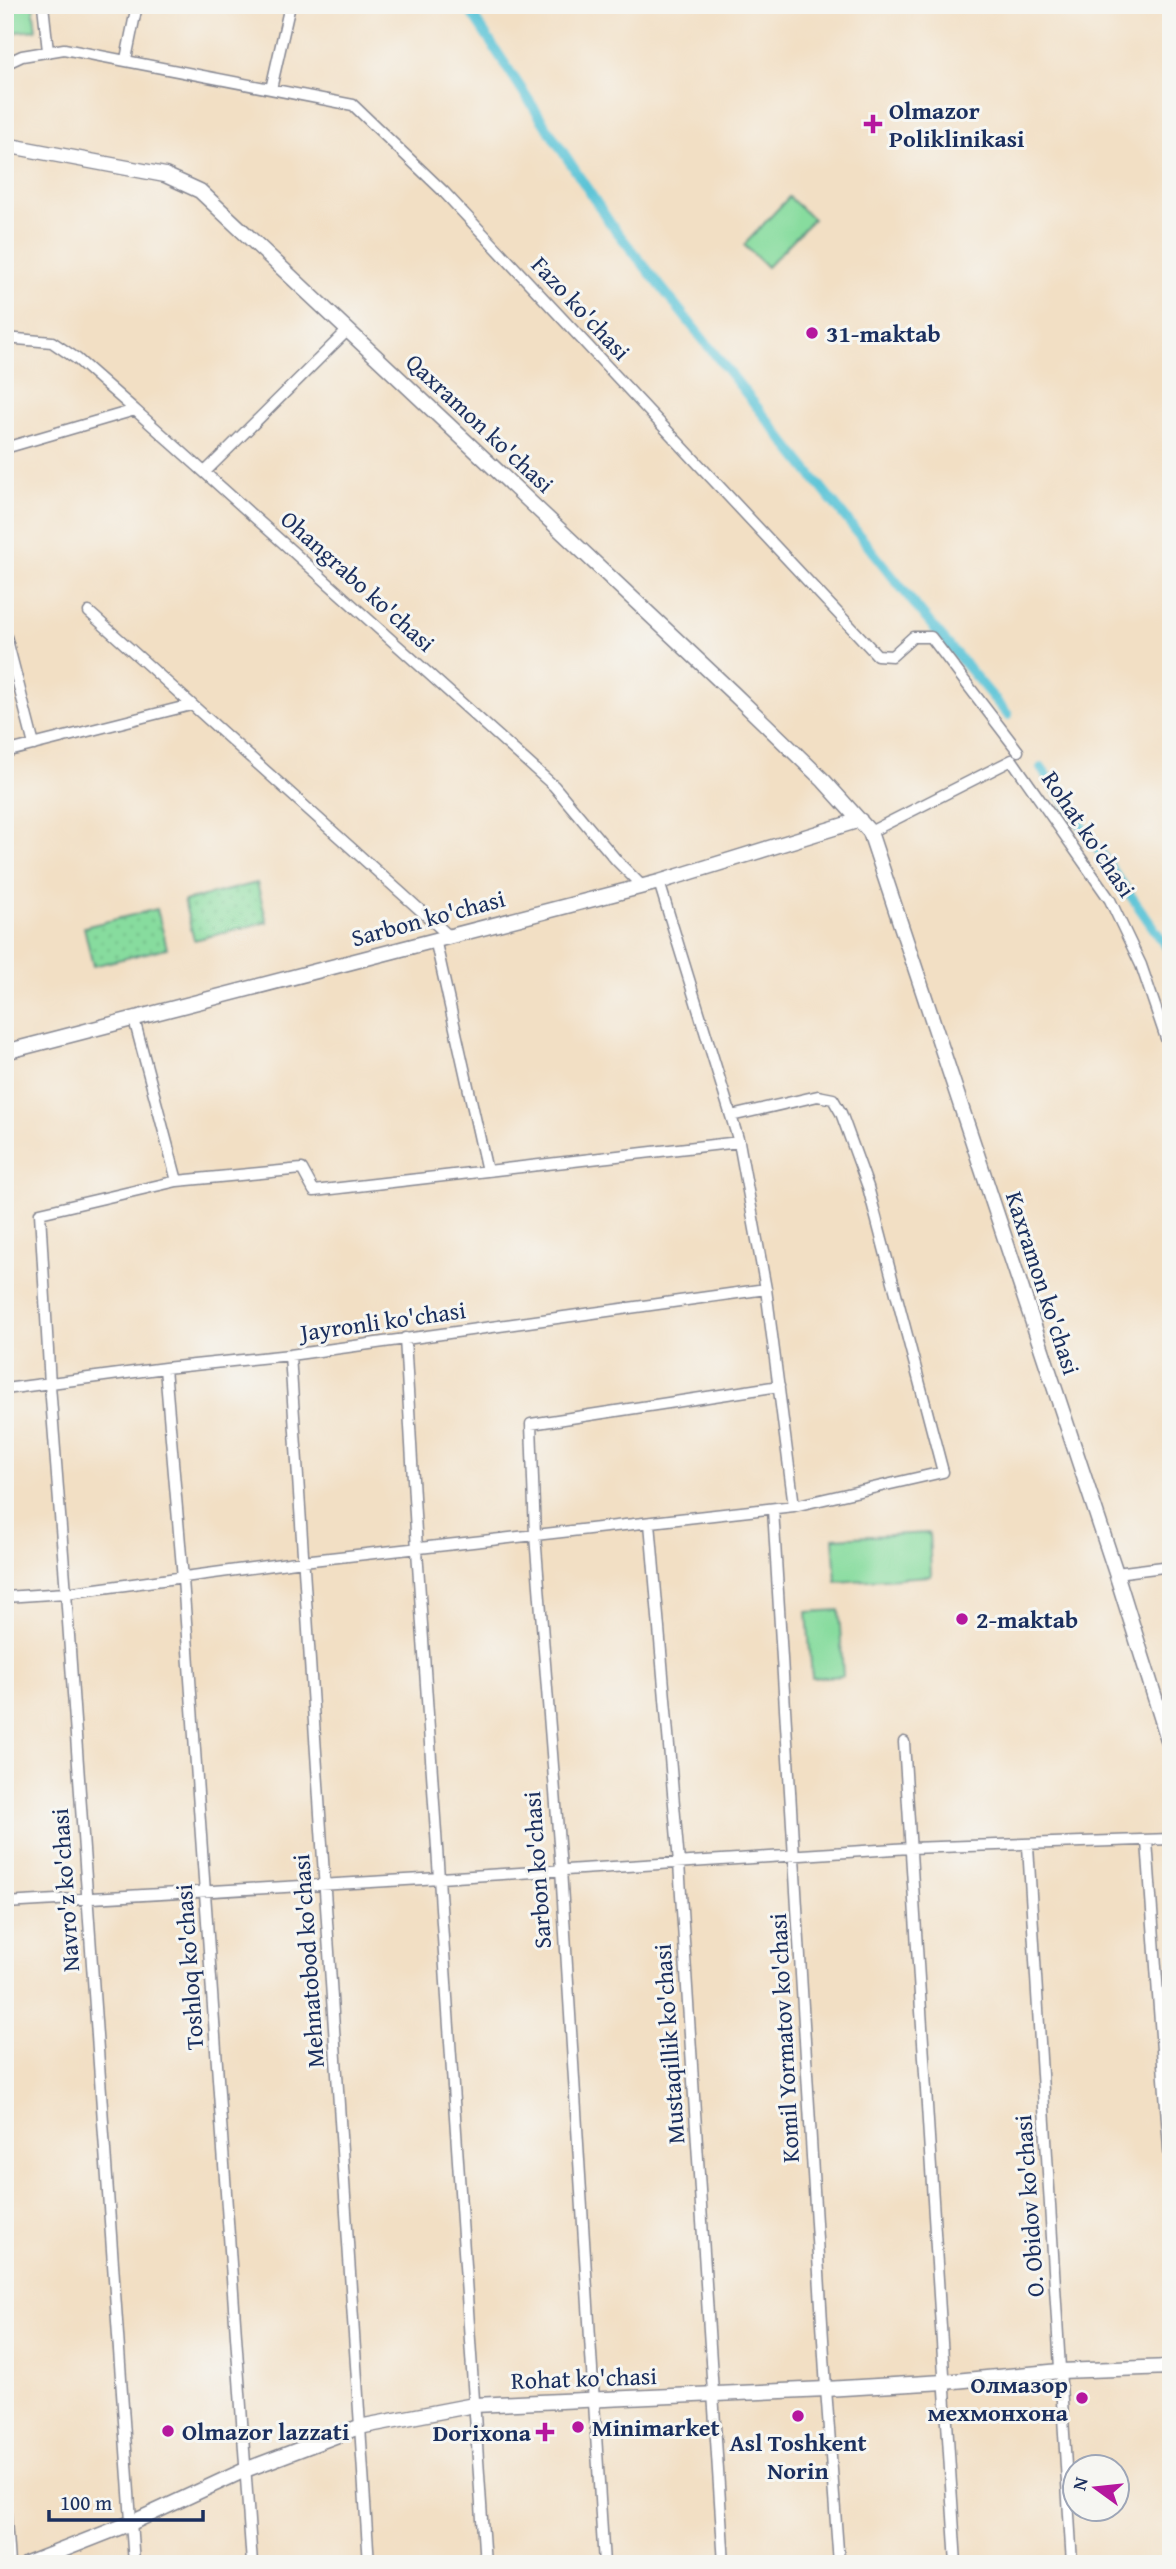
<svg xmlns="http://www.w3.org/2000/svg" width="1176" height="2569" viewBox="0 0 1176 2569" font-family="'Gentium Book Plus',serif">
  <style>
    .green { fill: url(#green-dots); stroke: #51867e; stroke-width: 2 }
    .pitch { fill: #87dc9e; stroke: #51867e; stroke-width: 2 }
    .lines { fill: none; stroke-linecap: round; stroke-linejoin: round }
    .canal { stroke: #5bc4d7; stroke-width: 10 }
    .minor-casing { stroke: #868791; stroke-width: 13 }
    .tertiary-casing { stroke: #868791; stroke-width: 17 }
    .minor { stroke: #fff; stroke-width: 10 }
    .tertiary { stroke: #fff; stroke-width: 14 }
    .poi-dot { fill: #b5179e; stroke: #f6f6f2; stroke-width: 2.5 }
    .labels { text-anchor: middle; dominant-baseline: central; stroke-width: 6; stroke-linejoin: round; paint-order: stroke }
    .poi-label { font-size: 24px; font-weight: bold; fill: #1b2f5e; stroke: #f6f6f2; text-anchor: start }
    .street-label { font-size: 24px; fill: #1b2f5e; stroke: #f6f6f2 }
  </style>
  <defs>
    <pattern id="green-dots" width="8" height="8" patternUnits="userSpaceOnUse" patternTransform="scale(1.75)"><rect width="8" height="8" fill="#87dc9e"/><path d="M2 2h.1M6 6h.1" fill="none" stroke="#74bd8a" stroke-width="1.8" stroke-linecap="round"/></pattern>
  </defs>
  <rect width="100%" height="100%" fill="#f6f6f2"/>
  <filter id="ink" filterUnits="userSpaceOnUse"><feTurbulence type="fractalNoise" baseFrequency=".0143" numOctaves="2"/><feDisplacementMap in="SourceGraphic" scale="14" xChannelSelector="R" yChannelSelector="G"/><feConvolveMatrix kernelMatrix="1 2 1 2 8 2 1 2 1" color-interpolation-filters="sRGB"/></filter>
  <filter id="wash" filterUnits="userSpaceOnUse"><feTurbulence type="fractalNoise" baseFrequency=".00686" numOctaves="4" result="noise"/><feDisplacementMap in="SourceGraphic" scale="28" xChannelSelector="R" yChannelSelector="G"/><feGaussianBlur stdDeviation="1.57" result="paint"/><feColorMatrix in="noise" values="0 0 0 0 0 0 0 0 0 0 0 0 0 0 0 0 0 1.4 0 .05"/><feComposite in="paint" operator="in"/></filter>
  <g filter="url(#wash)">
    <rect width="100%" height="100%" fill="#f2dfc4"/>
    <path class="green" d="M257,883L267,922L194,940L184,901Z
      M157,909L167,948L93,966L84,927Z"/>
    <path class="pitch" d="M5,5H33L36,30L5,33Z
      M789,197L813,219L767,267L744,245Z
      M929,1533L931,1576L836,1582L833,1538Z
      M839,1610L843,1676L812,1678L807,1612Z"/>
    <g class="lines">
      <path class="canal" d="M466,5L610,223L924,616L1008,715
        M1041,768L1171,953"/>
    </g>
  </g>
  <g filter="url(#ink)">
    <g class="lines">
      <defs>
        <path id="minor" d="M43,5L48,51
          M126,59L137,5
          M5,64L22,56L64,49L353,105L443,191L877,655L892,656L913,637H931L1018,751
          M271,89L290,5
          M5,338L52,342L77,359L135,410
          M5,448L135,410L554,786L617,861L642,886
          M205,472L348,330
          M89,612L449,936
          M5,632L34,745
          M5,752L191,705
          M870,832L1012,760L1110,900L1141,965L1171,1053
          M659,882L739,1142L766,1289L794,1506
          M435,939L487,1171
          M134,1019L177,1181
          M405,1338L417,1550L485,2564
          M290,1355L369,2564
          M165,1368L183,1579L252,2564
          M5,1389L165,1368L290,1355L766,1289
          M773,1509L826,2389L839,2564
          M650,1523L679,1863L724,2564
          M1116,1573L1171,1566
          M5,1597L66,1593L303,1561L794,1506L943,1472L868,1187L841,1113L833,1099L818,1096L731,1116
          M904,1742L956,2564
          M1147,1841L1171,2176
          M1028,1846L1072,2564
          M5,1903L440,1878L910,1848L1171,1839
          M5,2504L9,2564
          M134,2564L66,1593L50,1385L40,1213L177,1181L302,1169L314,1191L739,1142
          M604,2564L561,1869L535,1535L531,1424L779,1386"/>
        <path id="tertiary" d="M5,145L165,175L200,191L733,693L824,781L870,832L1116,1573L1171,1749
          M5,1052L659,882L860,820
          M27,2564L131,2523L245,2470L359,2427L474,2405L826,2389L944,2382L1060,2371L1171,2367"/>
      </defs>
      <use href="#minor" class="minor-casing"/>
      <use href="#tertiary" class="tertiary-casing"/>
      <use href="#minor" class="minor"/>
      <use href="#tertiary" class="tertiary"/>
    </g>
  </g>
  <g class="poi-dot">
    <path d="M869.5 113.5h7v7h7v7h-7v7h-7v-7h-7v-7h7z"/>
    <circle cx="812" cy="333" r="7"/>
    <circle cx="962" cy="1619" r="7"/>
    <circle cx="1082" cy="2398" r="7"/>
    <circle cx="798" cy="2416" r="7"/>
    <circle cx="578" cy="2427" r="7"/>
    <circle cx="168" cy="2431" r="7"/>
    <path d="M541.5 2421.5h7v7h7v7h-7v7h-7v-7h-7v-7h7z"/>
  </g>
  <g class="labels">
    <g class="poi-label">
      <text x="889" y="110">Olmazor<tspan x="889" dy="28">Poliklinikasi</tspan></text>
      <text x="826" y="333">31-maktab</text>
      <text x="976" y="1619">2-maktab</text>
      <text x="1068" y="2384" text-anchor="end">Олмазор<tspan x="1068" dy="28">мехмонхона</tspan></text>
      <text x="592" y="2427">Minimarket</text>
      <text x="182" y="2431">Olmazor lazzati</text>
      <text x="531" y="2432" text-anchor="end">Dorixona</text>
      <text x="798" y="2442" text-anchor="middle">Asl Toshkent<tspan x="798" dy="28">Norin</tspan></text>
    </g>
    <g class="street-label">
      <text transform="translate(581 308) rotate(47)">Fazo ko'chasi</text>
      <text transform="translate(480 423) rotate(43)">Qaxramon ko'chasi</text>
      <text transform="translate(358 581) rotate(42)">Ohangrabo ko'chasi</text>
      <text transform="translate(1089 834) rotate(56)">Rohat ko'chasi</text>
      <text transform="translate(428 918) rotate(-15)">Sarbon ko'chasi</text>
      <text transform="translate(1043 1283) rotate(72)">Kaxramon ko'chasi</text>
      <text transform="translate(383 1321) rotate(-8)">Jayronli ko'chasi</text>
      <text transform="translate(537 1870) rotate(-94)">Sarbon ko'chasi</text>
      <text transform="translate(65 1890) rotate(-94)">Navro'z ko'chasi</text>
      <text transform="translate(308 1961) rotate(-94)">Mehnatobod ko'chasi</text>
      <text transform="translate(189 1967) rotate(-94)">Toshloq ko'chasi</text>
      <text transform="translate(784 2038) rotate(-93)">Komil Yormatov ko'chasi</text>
      <text transform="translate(669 2044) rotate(-94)">Mustaqillik ko'chasi</text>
      <text transform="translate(1029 2206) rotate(-94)">O. Obidov ko'chasi</text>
      <text transform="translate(584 2378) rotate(-2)">Rohat ko'chasi</text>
    </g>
  </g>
  <rect width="1176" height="2569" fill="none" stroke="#f6f6f2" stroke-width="28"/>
  <g transform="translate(1096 2488) rotate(285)"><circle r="33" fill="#f6f6f2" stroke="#9ea6b7" stroke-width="2"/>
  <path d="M0-5L12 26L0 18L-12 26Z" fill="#b5179e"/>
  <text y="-10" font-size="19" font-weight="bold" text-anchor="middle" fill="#1b2f5e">N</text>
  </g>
  <path d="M49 2510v10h154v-10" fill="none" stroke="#1b2f5e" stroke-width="3.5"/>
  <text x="60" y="2510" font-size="21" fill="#1b2f5e" stroke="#f6f6f2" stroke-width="5" paint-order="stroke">100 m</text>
</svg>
